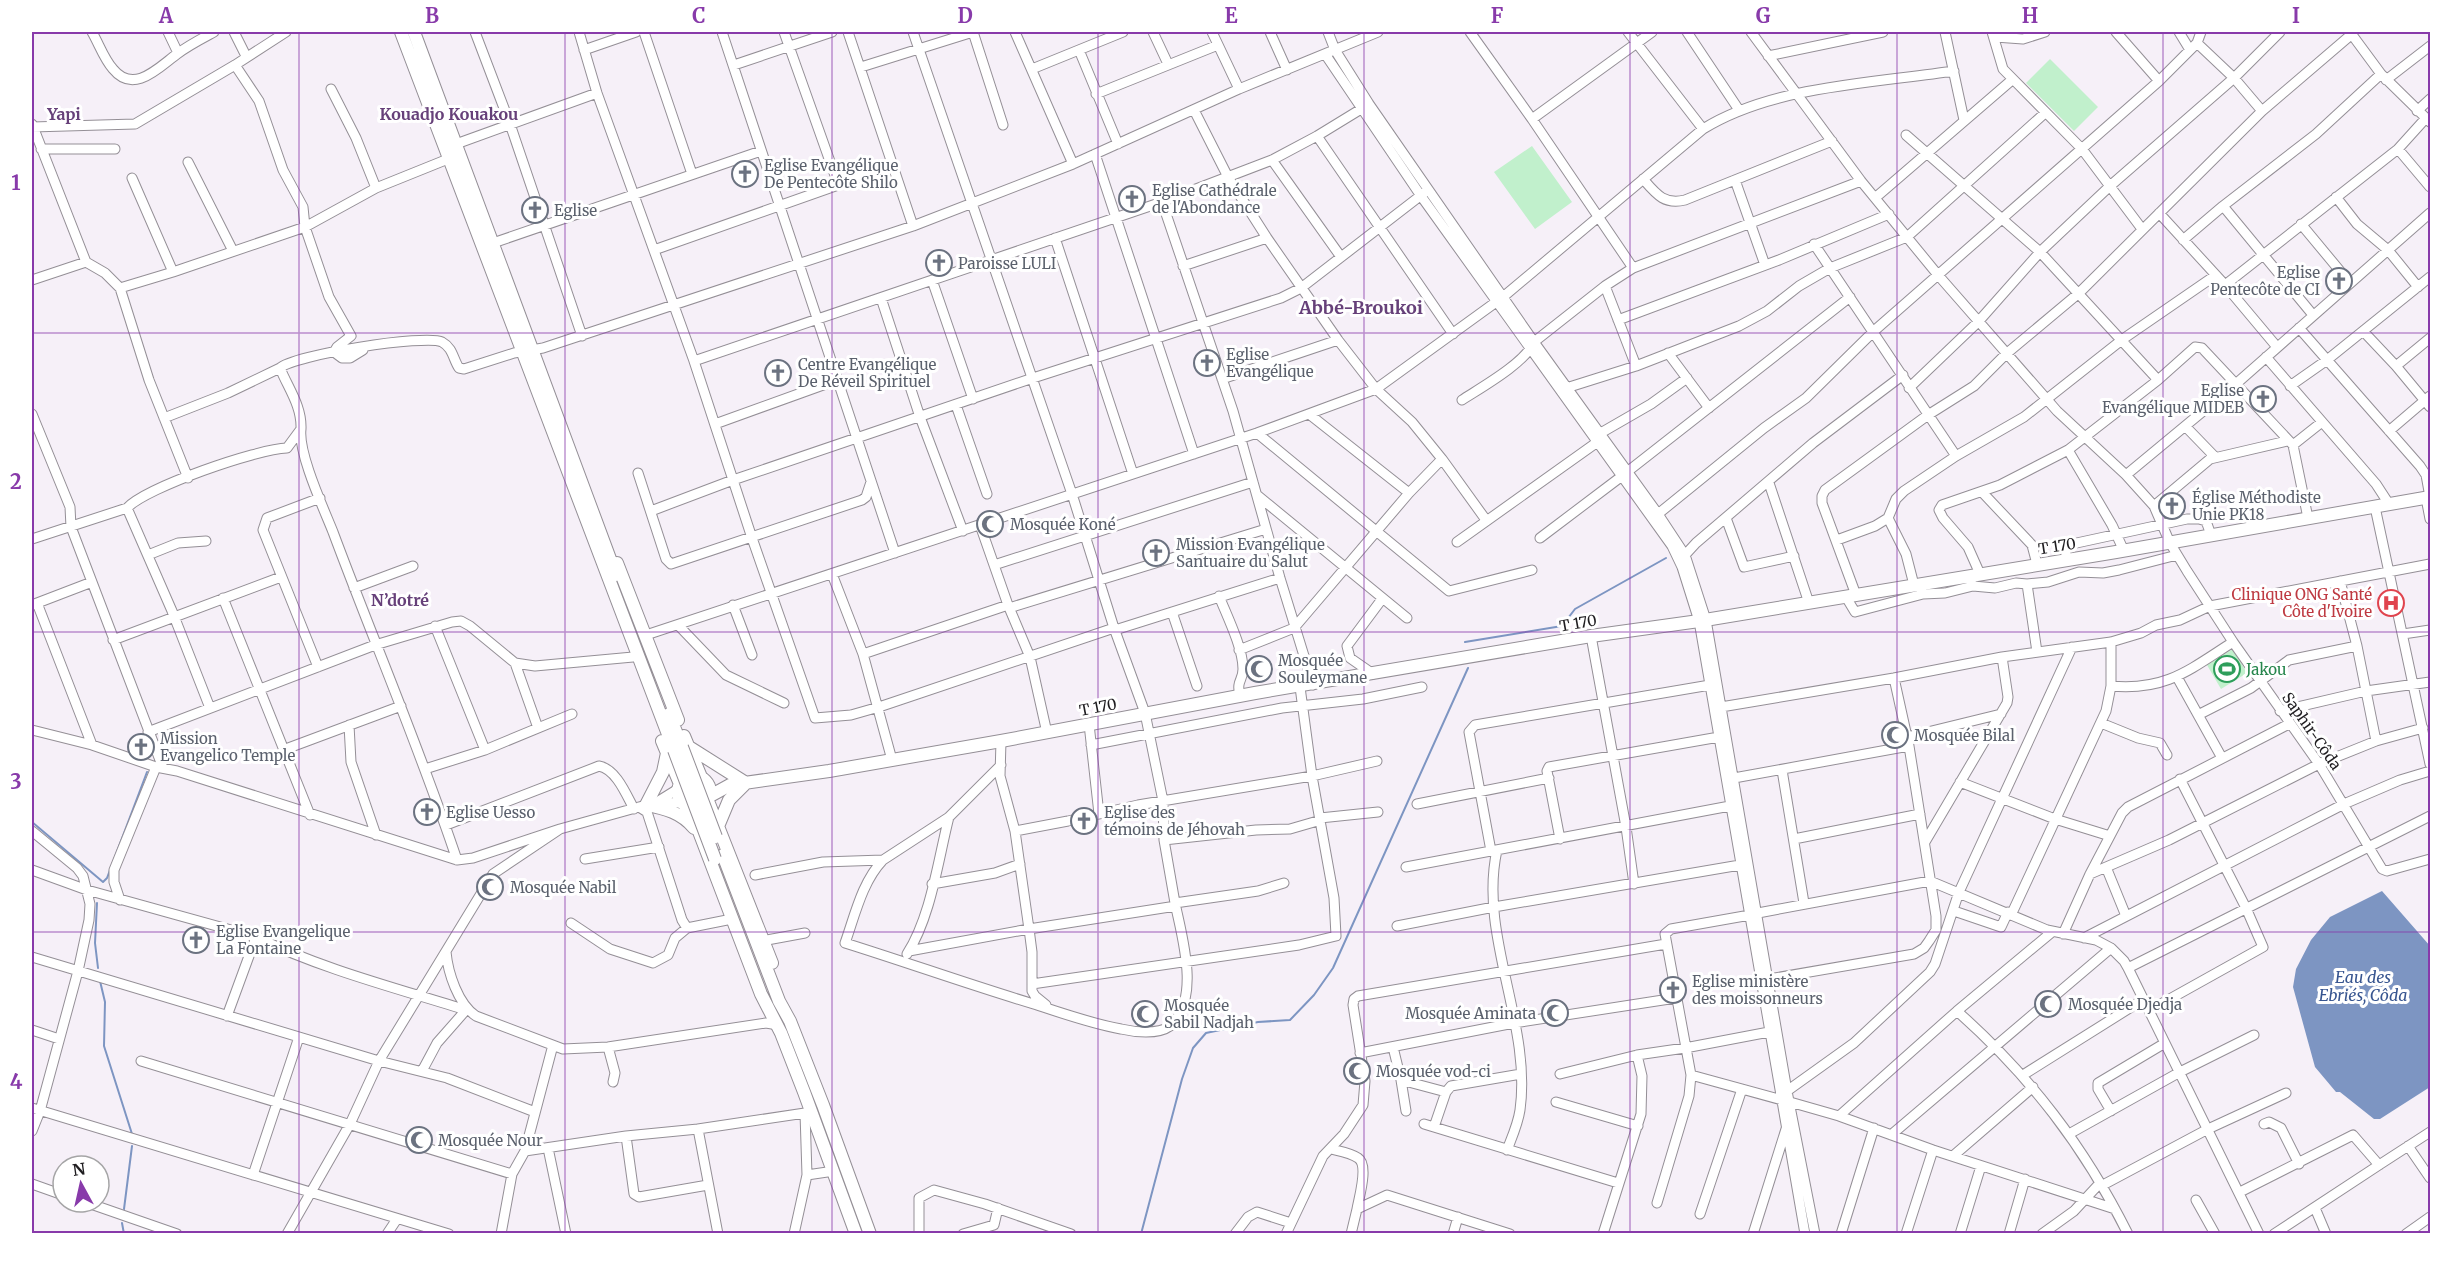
<svg xmlns="http://www.w3.org/2000/svg" width="2462" height="1265" viewBox="0 0 2462 1265" font-family="Merriweather,serif">
  <style>
    .green { fill: #c1f0cc }
    .water { fill: #7d95c2 }
    .lines { fill: none; stroke-linecap: round; stroke-linejoin: round }
    .stream { stroke: #7d95c2; stroke-width: 2 }
    .minor-casing { stroke: #948f96; stroke-width: 11 }
    .major-casing { stroke: #948f96; stroke-width: 14 }
    .minor { stroke: #fff; stroke-width: 9 }
    .major { stroke: #fff; stroke-width: 12 }
    .major-bridge-casing { stroke: #948f96; stroke-width: 14; stroke-linecap: butt }
    .major-bridge { stroke: #fff; stroke-width: 12 }
    .grid { fill: none; stroke: #883aaa; stroke-width: 1.5; stroke-opacity: 0.55 }
    .labels { text-anchor: middle; dominant-baseline: central; stroke-width: 6; stroke-linejoin: round; paint-order: stroke }
    .worship-label { font-size: 15px; fill: #5b616d; stroke: #fff; text-anchor: start }
    .street-label { font-size: 15px; fill: #1f1d20; stroke: #fff }
    .health-label { font-size: 15px; fill: #be3a42; stroke: #fff; text-anchor: end }
    .leisure-label { font-size: 15px; fill: #27864d; stroke: #fff; text-anchor: start }
    .neighbourhood-label { font-size: 16px; font-weight: bold; fill: #664079; stroke: #fff }
    .water-label { font-size: 16px; font-style: italic; fill: #375590; stroke: #fff }
    .quarter-label { font-size: 18px; font-weight: bold; fill: #664079; stroke: #fff }
    .neatline { fill: none; stroke: #883aaa; stroke-width: 2 }
    .grid-label { font-size: 20px; text-anchor: middle; font-weight: bold; fill: #883aaa }
  </style>
  <rect width="100%" height="100%" fill="#f6f0f8"/>
  <path class="green" d="M2050,59L2098,107L2074,131L2026,83Z
    M1532,146L1572,202L1535,229L1494,172Z
    M2233,649L2247,673L2221,689L2207,665Z"/>
  <path class="water" d="M2382,891L2430,946V1087L2380,1119H2374L2340,1092H2336L2315,1067L2293,987L2296,969L2311,940L2330,917Z"/>
  <g class="lines">
    <path class="stream" d="M1465,642L1562,626L1575,609L1666,558
      M32,822L103,882L107,878L147,772
      M97,903L95,943L98,968
      M100,981L105,1002L104,1046L132,1134
      M124,1209L132,1146
      M122,1223L124,1234
      M1141,1234L1182,1079L1193,1048L1206,1033L1258,1022L1290,1020L1314,995L1333,968L1468,668"/>
    <defs>
      <path id="minor" d="M92,32C99,44 104,59 113,69C134,95 159,67 177,54C189,45 201,39 214,32
        M168,32L178,53
        M234,32L246,56
        M475,32L510,124L582,336
        M579,32L597,93L694,361L752,538L815,718L851,715L879,707L1114,628
        M644,32L692,174
        M722,32L895,553
        M784,32L838,184
        M848,32L913,226
        M913,32L1072,494L1114,628L1145,713L1163,801L1164,840
        M973,32L1003,125
        M1015,32L1073,164
        M1153,32L1168,64
        M1212,32L1239,89
        M1270,32L1287,70
        M1328,32L1335,50L1369,104L1534,342L1658,514L1685,555L1706,620L1787,1091L1815,1234
        M1470,32L1532,119
        M1628,32L1703,129
        M1687,32L1739,110
        M1751,32L1861,181L1938,275L2057,411L2126,475L2154,506L2170,543L2187,571L2233,642L2319,764L2382,869L2387,871L2430,859
        M1945,32L1964,120
        M1992,32L2003,69L2082,149L2142,229
        M2116,32L2159,81
        M2179,32L2190,50
        M2350,32L2381,74L2430,122
        M1995,37L2023,39L2045,32
        M2197,43L2234,78L2262,111
        M584,50L636,32
        M1079,50L1118,144
        M1325,54L1421,196L1672,546L1682,567L1699,621L1805,1234
        M1768,56L1883,32
        M235,65L259,101L283,170L303,207L305,227L329,297L351,336L337,347L334,352L342,358H350L363,350
        M734,65L832,32
        M861,67L973,32
        M1032,69L1123,32
        M2386,80L2430,46
        M331,89L356,138L376,188
        M1096,94L1218,45
        M1194,110L1228,177L1267,238L1338,340L1376,389L1412,422L1442,459L1486,520
        M2417,111L2430,99
        M32,124L86,262L105,273L120,288L173,272L305,227L376,188L448,159
        M32,127L135,124L235,65L286,32
        M1906,135L2040,252L2158,380
        M1317,136L1453,334
        M456,144L597,93
        M41,149H115
        M2398,149L2430,187
        M1095,154L1194,454
        M1272,160L1341,257
        M188,162L233,251
        M132,178L173,272
        M1643,179C1656,194 1664,205 1685,200L1832,141
        M1735,180L1765,265
        M2336,197L2357,224L2388,250L2418,287
        M1875,198L2013,79
        M1162,202L1233,411L1280,578L1313,685
        M2223,206L2313,315
        M2159,213L2225,285L2277,347
        M2301,224L2350,283
        M1055,238L1133,474
        M2183,240L2223,206L2316,134L2381,74
        M493,243L761,151
        M1814,244L1956,456
        M654,250L892,166
        M1183,266L1267,238
        M1633,268L1532,119L1652,32
        M32,280L86,262
        M932,280L973,399
        M2225,285L2398,149L2426,118
        M1605,286L1636,366
        M120,288L149,380L188,478
        M881,298L920,417L963,531
        M1618,320L1779,260L1889,214
        M2299,328L2420,466L2426,475L2430,497
        M2363,331L2396,366L2430,407
        M1668,353L1709,408
        M2266,357L2376,484L2389,504
        M694,361L1162,202L1272,160L1317,136L1366,106
        M2396,366L2430,338
        M1222,379L1338,340
        M2290,386L2327,360L2430,277
        M1909,388L1978,322L2040,252L2110,186L2234,78L2280,32
        M1563,389L1636,366L1739,326L1767,311L1799,286L1830,268L1907,237L2045,113
        M1462,400C1482,387 1525,363 1534,342L1605,286L1633,268L1861,181
        M956,405L987,494
        M32,414L70,507L71,527L163,768
        M1309,414L1409,493
        M164,418L228,393L280,368
        M715,424L837,380
        M2185,426L2215,457
        M301,429C302,406 288,388 280,368C293,355 426,334 442,342C453,348 453,359 459,368L464,369L514,353L543,348L913,226L1073,164L1239,89L1378,32
        M2389,431L2430,396
        M1257,433L1449,591L1532,570
        M1599,434L1651,404L1687,378
        M2068,450L2112,525L2124,551
        M1627,472L1850,297
        M638,473L666,559L671,564L862,500L866,497L871,482
        M2126,475L2237,383L2430,213
        M1769,483L1809,603
        M1982,492L2032,545L2037,564
        M1257,495L1407,618
        M2426,498L2430,519
        M2154,506L2210,459L2287,441
        M2375,507L2430,764
        M127,508L172,611L210,708
        M651,511L733,480L1033,378L1281,298L1301,288L1424,193
        M1658,514L1764,428L1806,398L1874,331L2159,81L2197,43L2201,32
        M1726,518L1744,567L1794,556
        M2308,518L2293,445L2322,422
        M980,525L1008,605L1030,657L1047,733
        M1540,538L1622,476
        M32,539L127,508C147,487 257,449 287,448L301,429C298,453 323,507 333,532C374,642 420,749 457,860L473,858L560,829
        M1837,540L1875,526L1888,518
        M1457,542L1596,443
        M148,555L178,543L206,541
        M1685,555L1696,543L1813,443L1903,375
        M2066,560V549L2072,544L2187,519H2199L2206,521L2211,535
        M994,565L1253,482
        M832,574L863,654L892,760
        M1980,574L1968,547L1943,518L1939,510L1942,505L2000,485L2068,450L2158,380L2195,347L2202,348L2293,445
        M1968,576L1973,586L1995,588L2016,583L2027,584
        M2340,581L2357,646L2376,741
        M1914,585L1906,554L1888,518L1896,499L1904,491L1956,456L2024,417L2123,339L2216,275
        M354,588L413,566
        M1921,589L1923,594L1945,593L1973,586
        M1856,595L1822,503V496L1825,490L1928,415L1974,386L2006,354L2079,293L2262,111L2352,34
        M1219,596C1227,616 1243,648 1243,669C1243,681 1236,680 1240,696
        M1846,597L1855,612L1923,594
        M223,598L310,815
        M37,603L92,745
        M32,605L92,582
        M733,605L752,655
        M1009,608L1266,529
        M1172,612L1197,686
        M678,625L726,675L784,703
        M1115,630L1280,578
        M2403,634L2430,630
        M646,635L1257,433L1376,389L1503,297L1703,129C1772,86 1873,83 1954,71
        M1591,636L1626,827L1634,884
        M113,640L281,577
        M1239,650L1294,628L1409,493L1442,459
        M2037,652L2027,584L2048,582L2079,572L2103,573L2119,570L2177,555
        M863,654L1008,605
        M515,663L538,728
        M318,667L263,530L267,518L320,498
        M1373,674L1350,658L1347,646L1382,599
        M2177,677L2222,758
        M2111,686C2166,691 2189,670 2233,642
        M1721,707L1894,678L2002,657L2111,642L2141,633L2156,625L2180,620L2210,606L2430,564
        M2280,711L2366,691L2430,682
        M2198,715L2251,688L2289,660L2357,646
        M2101,723L2138,738L2160,743L2167,755
        M1089,724L1099,814
        M349,725L351,762L376,835
        M32,730L92,745L156,767L177,771L457,860
        M148,732L375,645L452,622L461,621L470,626L515,663L535,666L633,657
        M1907,737L2001,714
        M1091,745L1282,708L1363,699L1422,687
        M283,750L401,706
        M485,750L572,714
        M1001,765L949,817L883,860C862,882 855,915 845,943C909,963 973,986 1037,1005C1064,1014 1093,1024 1121,1029C1134,1032 1158,1035 1170,1026C1201,999 1182,937 1175,903
        M425,769L485,750L435,626
        M1782,770L1804,903
        M1734,778L1909,746
        M1960,782L2055,819L2110,836
        M657,802L678,789
        M1417,804L1549,778
        M639,807L647,812L682,920L687,928
        M1320,818L1378,812
        M446,825L599,766C616,769 626,794 634,809
        M32,831L77,868L83,876L90,904L89,920L78,971L40,1111L32,1131
        M1015,831L1068,821L1138,805L1312,776L1300,687
        M1560,839L1547,771L1549,767L1719,737
        M1794,839L1920,814
        M1925,842L2007,703L2008,697L2002,657
        M1497,850C1478,935 1532,1024 1520,1110C1518,1124 1512,1137 1507,1150
        M1491,851L1469,732L1475,725L1710,685
        M585,859L659,847
        M1406,867L1730,806
        M2106,867L2126,916
        M32,870L87,890L256,937C322,969 396,988 466,1010L437,1043L422,1071
        M2090,874L2169,840L2319,764L2376,741L2423,728
        M755,875L823,862L883,860
        M1284,883L1258,891L1175,903L1164,840L1256,830L1290,829L1321,820
        M932,884L995,873L1020,864
        M120,900L114,882V870L156,767
        M1954,911L2001,927L2008,912
        M1758,913L1930,881L2047,930L2096,940L2111,948L2124,961L2128,968L2259,1234
        M2012,913L2106,711L2111,686V642
        M571,923L610,949L653,963L668,955L675,938L687,928L732,919
        M1397,926L1494,907L1740,865
        M2063,934L2090,874L2122,813L2128,807L2289,724
        M2084,938L2344,804L2400,780L2430,771
        M766,943L767,940L805,933
        M909,951L1029,929L1015,831L1000,776L1001,741
        M446,952C448,973 458,1004 476,1016L563,1049L608,1047L766,1023L778,1025
        M907,954C931,917 938,860 949,817
        M32,957L379,1061L447,1078L535,1112
        M2128,968L2430,816
        M1769,979L1914,954L1924,948L1929,941L1936,930V916L1909,746L1894,678
        M1032,984L1299,945L1336,936L1334,898L1312,776L1377,761
        M1046,1005L1035,996L1032,991V952L1029,929L1176,906
        M2150,1010L2263,947L2246,908L2180,779
        M1957,1011C2030,1076 2084,1146 2128,1234
        M227,1016L256,937
        M32,1030L59,1039
        M608,1047L615,1073L613,1082
        M1393,1047L1401,1080L1446,1092L1434,1127
        M1360,1053L1514,1023L1676,998
        M141,1061L512,1174
        M1560,1074L1637,1055L1685,1048L1769,1032
        M1691,1075L1782,1100
        M2023,1075L2144,999
        M1401,1080L1406,1111
        M1787,1091L1854,1043L1930,972L1935,964L1959,892L2072,647
        M1446,1092L1451,1086L1521,1074
        M1556,1102L1638,1126
        M1790,1102L1839,1116L1933,1150L2115,1209
        M32,1108L449,1234
        M2111,1111L2098,1089V1083L2165,1043
        M1839,1116L1957,1011L2052,932
        M1424,1124L1618,1183
        M2264,1124L2269,1122L2281,1128L2299,1164
        M698,1129L718,1234
        M2069,1134L2180,1072L2254,1035
        M1891,1135L2111,948
        M626,1136L634,1194L639,1197L708,1185
        M2408,1146L2430,1178
        M548,1148L566,1234
        M1331,1149C1339,1151 1351,1153 1358,1158C1369,1165 1359,1197 1357,1209
        M525,1151L626,1136L698,1129L805,1113
        M1953,1156L2033,1087
        M2379,1165L2430,1132
        M253,1175L299,1037
        M807,1175L834,1171
        M32,1184L63,1195
        M2101,1186L2208,1129L2286,1093
        M2240,1192L2353,1135L2379,1165L2274,1234
        M2196,1200L2215,1234
        M85,1202L177,1234
        M1657,1203L1689,1096L1691,1075L1665,934L1671,929L1750,915
        M2315,1208L2326,1234
        M1700,1214L1742,1089
        M287,1234L350,1124L379,1061L493,874L560,829L657,802L681,803
        M387,1234L397,1219
        M501,1234L512,1174L525,1151L553,1045
        M794,1234L807,1175L805,1113L809,1111
        M919,1234V1198L934,1190L985,1204L1071,1234
        M963,1234L994,1225L998,1208
        M1235,1234L1248,1217L1257,1212L1291,1223
        M1286,1234L1323,1156L1344,1134L1363,1105L1365,1081L1353,1005L1354,999L1358,996L1666,944
        M1351,1234L1357,1209L1387,1195L1510,1234
        M1453,1234L1458,1217
        M1603,1234L1641,1114L1642,1076L1637,1055
        M1753,1234L1786,1129
        M1841,1234L1874,1128
        M1906,1234L1933,1150
        M1960,1234L1981,1166
        M2009,1234L2025,1179
        M2042,1234L2074,1211L2100,1183
        M2406,1234L2430,1217"/>
      <path id="major" d="M401,32L674,750
        M414,32L616,575
        M617,563L678,720
        M669,714L682,747
        M684,736L701,777
        M662,741L680,784
        M689,747L746,783
        M667,753L663,772L646,805C665,808 682,813 694,828
        M678 792a16 16 0 1 1 32 0a16 16 0 1 1-32 0Z
        M710,796L730,785L829,771L1001,741L1255,693L1591,636L1699,621L2116,552L2430,497
        M708,801L772,963
        M690,808L761,994L781,1033L804,1092L856,1234
        M719,824L729,800L746,783
        M723,855L779,1001L790,1021L823,1105L870,1234"/>
    </defs>
    <use href="#minor" class="minor-casing"/>
    <use href="#major" class="major-casing"/>
    <use href="#minor" class="minor"/>
    <use href="#major" class="major"/>
    <defs>
      <path id="major-bridge" d="M682,747L716,837
        M674,750L715,859"/>
    </defs>
    <use href="#major-bridge" class="major-bridge-casing"/>
    <use href="#major-bridge" class="major-bridge"/>
  </g>
  <path class="grid" d="M299,32V1234M565,32V1234M832,32V1234M1098,32V1234M1364,32V1234M1630,32V1234M1897,32V1234M2163,32V1234M32,333H2430M32,632H2430M32,932H2430"/>
  <defs>
    <symbol id="church-ring" viewBox="-11 -11 22 22"><circle r="9.5" fill="#fff" stroke="#6b7280" stroke-width="1.5"/><path d="M-1.2-6h2.4v3.5h3.3v2.4h-3.3V6h-2.4V-.1h-3.3v-2.4h3.3Z" fill="#6b7280"/></symbol>
    <symbol id="mosque-ring" viewBox="-11 -11 22 22"><circle r="9.5" fill="#fff" stroke="#6b7280" stroke-width="1.5"/><path d="M3.5-4.9A6 6 0 1 0 3.5 4.9A5 5 0 1 1 3.5-4.9Z" fill="#6b7280"/></symbol>
    <symbol id="hospital-ring" viewBox="-11 -11 22 22"><circle r="9.5" fill="#fff" stroke="#e0444e" stroke-width="1.5"/><path d="M-5-5h3v3.5h4V-5h3V5h-3V1.5h-4V5h-3Z" fill="#e0444e"/></symbol>
    <symbol id="stadium-ring" viewBox="-11 -11 22 22"><circle r="9.5" fill="#fff" stroke="#2e9e5b" stroke-width="1.5"/><path d="M0-5a6.5 5 0 1 0 0 10a6.5 5 0 1 0 0-10ZM-3.5-1.8h7v3.6h-7Z" fill="#2e9e5b"/></symbol>
  </defs>
  <g fill-rule="evenodd">
    <use href="#church-ring" x="730" y="159" width="30" height="30"/>
    <use href="#church-ring" x="1117" y="184" width="30" height="30"/>
    <use href="#church-ring" x="520" y="195" width="30" height="30"/>
    <use href="#church-ring" x="924" y="248" width="30" height="30"/>
    <use href="#church-ring" x="2324" y="266" width="30" height="30"/>
    <use href="#church-ring" x="1192" y="348" width="30" height="30"/>
    <use href="#church-ring" x="763" y="358" width="30" height="30"/>
    <use href="#church-ring" x="2248" y="384" width="30" height="30"/>
    <use href="#church-ring" x="2157" y="491" width="30" height="30"/>
    <use href="#mosque-ring" x="975" y="509" width="30" height="30"/>
    <use href="#church-ring" x="1141" y="538" width="30" height="30"/>
    <use href="#hospital-ring" x="2376" y="588" width="30" height="30"/>
    <use href="#mosque-ring" x="1244" y="654" width="30" height="30"/>
    <use href="#stadium-ring" x="2212" y="654" width="30" height="30"/>
    <use href="#mosque-ring" x="1880" y="720" width="30" height="30"/>
    <use href="#church-ring" x="126" y="732" width="30" height="30"/>
    <use href="#church-ring" x="412" y="797" width="30" height="30"/>
    <use href="#church-ring" x="1069" y="806" width="30" height="30"/>
    <use href="#mosque-ring" x="475" y="872" width="30" height="30"/>
    <use href="#church-ring" x="181" y="925" width="30" height="30"/>
    <use href="#church-ring" x="1658" y="975" width="30" height="30"/>
    <use href="#mosque-ring" x="2033" y="989" width="30" height="30"/>
    <use href="#mosque-ring" x="1540" y="998" width="30" height="30"/>
    <use href="#mosque-ring" x="1130" y="999" width="30" height="30"/>
    <use href="#mosque-ring" x="1342" y="1056" width="30" height="30"/>
    <use href="#mosque-ring" x="404" y="1125" width="30" height="30"/>
  </g>
  <g class="labels">
    <g class="worship-label">
      <text x="764" y="165">Eglise Evangélique<tspan x="764" dy="17">De Pentecôte Shilo</tspan></text>
      <text x="1152" y="190">Eglise Cathédrale<tspan x="1152" dy="17">de l'Abondance</tspan></text>
      <text x="554" y="210">Eglise</text>
      <text x="958" y="263">Paroisse LULI</text>
      <text x="2320" y="272" text-anchor="end">Eglise<tspan x="2320" dy="17">Pentecôte de CI</tspan></text>
      <text x="1226" y="354">Eglise<tspan x="1226" dy="17">Evangélique</tspan></text>
      <text x="798" y="364">Centre Evangélique<tspan x="798" dy="17">De Réveil Spirituel</tspan></text>
      <text x="2244" y="390" text-anchor="end">Eglise<tspan x="2244" dy="17">Evangélique MIDEB</tspan></text>
      <text x="2192" y="497">Église Méthodiste<tspan x="2192" dy="17">Unie PK18</tspan></text>
      <text x="1010" y="524">Mosquée Koné</text>
      <text x="1176" y="544">Mission Evangélique<tspan x="1176" dy="17">Santuaire du Salut</tspan></text>
      <text x="1278" y="660">Mosquée<tspan x="1278" dy="17">Souleymane</tspan></text>
      <text x="1914" y="735">Mosquée Bilal</text>
      <text x="160" y="738">Mission<tspan x="160" dy="17">Evangelico Temple</tspan></text>
      <text x="446" y="812">Eglise Uesso</text>
      <text x="1104" y="812">Eglise des<tspan x="1104" dy="17">témoins de Jéhovah</tspan></text>
      <text x="510" y="887">Mosquée Nabil</text>
      <text x="216" y="931">Eglise Evangelique<tspan x="216" dy="17">La Fontaine</tspan></text>
      <text x="1692" y="981">Eglise ministère<tspan x="1692" dy="17">des moissonneurs</tspan></text>
      <text x="2068" y="1004">Mosquée Djedja</text>
      <text x="1164" y="1005">Mosquée<tspan x="1164" dy="17">Sabil Nadjah</tspan></text>
      <text x="1536" y="1013" text-anchor="end">Mosquée Aminata</text>
      <text x="1376" y="1071">Mosquée vod-ci</text>
      <text x="438" y="1140">Mosquée Nour</text>
    </g>
    <g class="street-label">
      <text transform="translate(2057 546) rotate(-9)">T 170</text>
      <text transform="translate(1578 623) rotate(-10)">T 170</text>
      <text transform="translate(1098 707) rotate(-11)">T 170</text>
      <text transform="translate(2312 731) rotate(55)">Saphir-Côda</text>
    </g>
    <g class="health-label">
      <text x="2372" y="594">Clinique ONG Santé<tspan x="2372" dy="17">Côte d'Ivoire</tspan></text>
    </g>
    <g class="leisure-label">
      <text x="2246" y="669">Jakou</text>
    </g>
    <g class="neighbourhood-label">
      <text x="64" y="114">Yapi</text>
      <text x="449" y="114">Kouadjo Kouakou</text>
      <text x="400" y="600">N’dotré</text>
    </g>
    <g class="water-label">
      <text x="2363" y="977">Eau des<tspan x="2363" dy="18">Ebriés, Côda</tspan></text>
    </g>
    <g class="quarter-label">
      <text x="1361" y="307">Abbé-Broukoi</text>
    </g>
  </g>
  <rect width="2462" height="1265" fill="none" stroke="#ffffff" stroke-width="66"/>
  <g transform="translate(81 1184) rotate(352)"><circle r="28" fill="#ffffff" stroke="#a5a5a6" stroke-width="1.5"/>
  <path d="M0-4.5L10 22L0 15L-10 22Z" fill="#883aaa"/>
  <text y="-9" font-size="16" font-weight="bold" text-anchor="middle" fill="#1f1d20">N</text>
  </g>
  <rect x="33" y="33" width="2396" height="1199" class="neatline"/>
  <g class="grid-label">
    <text x="166" y="23">A</text>
    <text x="432" y="23">B</text>
    <text x="699" y="23">C</text>
    <text x="965" y="23">D</text>
    <text x="1231" y="23">E</text>
    <text x="1497" y="23">F</text>
    <text x="1763" y="23">G</text>
    <text x="2030" y="23">H</text>
    <text x="2296" y="23">I</text>
    <text x="16" y="190">1</text>
    <text x="16" y="489">2</text>
    <text x="16" y="789">3</text>
    <text x="16" y="1089">4</text>
  </g>
</svg>
